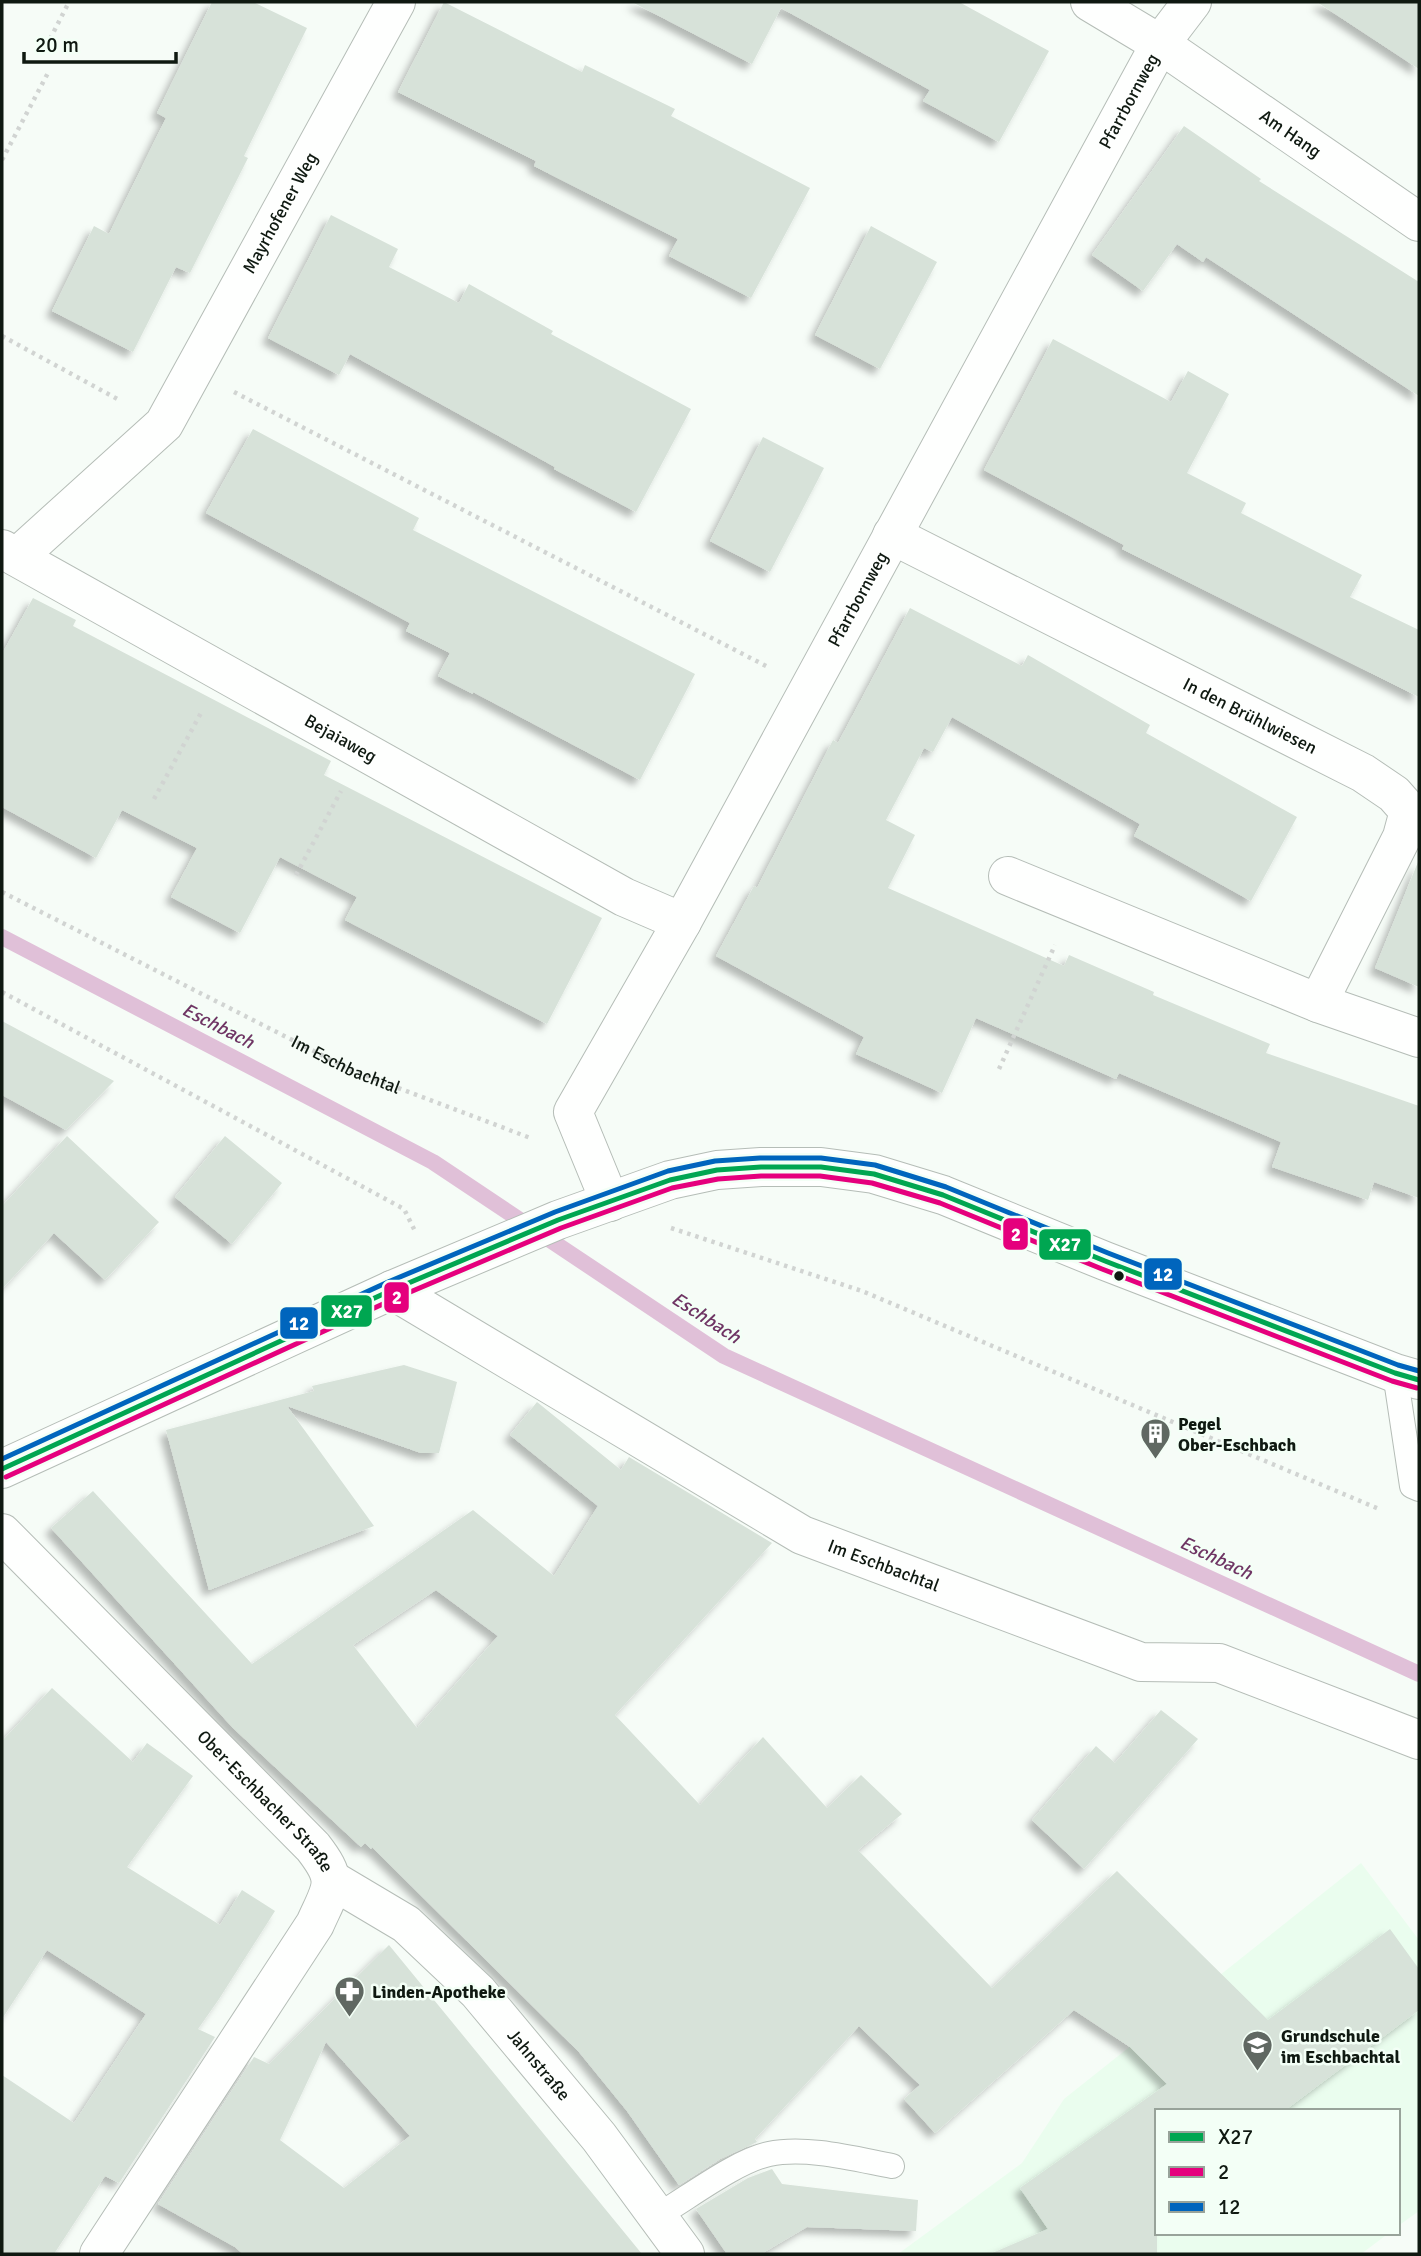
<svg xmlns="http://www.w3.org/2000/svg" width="1421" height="2256" viewBox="0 0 1421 2256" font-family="Signika,sans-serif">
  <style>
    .built { fill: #eafdee }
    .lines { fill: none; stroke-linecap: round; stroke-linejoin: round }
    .stream { stroke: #e0c0d8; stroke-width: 16 }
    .building { fill: #d7e2d9; fill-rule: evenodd; filter: url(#shadow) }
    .lane-casing { stroke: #b5bdb7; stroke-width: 26 }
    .street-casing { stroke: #b5bdb7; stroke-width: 40 }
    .secondary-casing { stroke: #b5bdb7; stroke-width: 40 }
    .path { stroke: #d1d4d2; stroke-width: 4.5; stroke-dasharray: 3.5 5; stroke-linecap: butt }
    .lane { stroke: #fefffe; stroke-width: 24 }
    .street { stroke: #fefffe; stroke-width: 38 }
    .secondary { stroke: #fefffe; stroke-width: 38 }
    .bus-1-casing { stroke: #f3fff6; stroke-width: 10 }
    .bus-2-casing { stroke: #f3fff6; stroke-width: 10 }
    .bus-3-casing { stroke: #f3fff6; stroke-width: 10 }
    .bus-1 { stroke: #00a651; stroke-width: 5 }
    .bus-2 { stroke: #e5007d; stroke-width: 5 }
    .bus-3 { stroke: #0065bd; stroke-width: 5 }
    .bus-dot { fill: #0f1911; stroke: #f3fff6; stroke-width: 2.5 }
    .labels { text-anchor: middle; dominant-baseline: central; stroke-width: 5; stroke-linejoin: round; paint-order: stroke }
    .street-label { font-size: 18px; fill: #0f1911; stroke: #f3fff6 }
    .poi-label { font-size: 18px; font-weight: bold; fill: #0f1911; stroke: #f3fff6; text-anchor: start }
    .water-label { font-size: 19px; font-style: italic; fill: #6f3564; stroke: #f3fff6 }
    .line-badge { stroke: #f3fff6; stroke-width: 2.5 }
    .badge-label { font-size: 19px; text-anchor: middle; font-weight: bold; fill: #fff }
  </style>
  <defs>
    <filter id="shadow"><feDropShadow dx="-6" dy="6" stdDeviation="3.5" flood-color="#0004"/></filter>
  </defs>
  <rect width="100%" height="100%" fill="#f6fcf7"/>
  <path class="built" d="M1361,1863L1419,1940V2211L1398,2226V2111H1157V2233H1389L1361,2254H898L1022,2163L1064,2099Z"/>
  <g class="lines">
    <path class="stream" d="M2,937L433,1162L724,1356L1419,1674"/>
  </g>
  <path class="building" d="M212,2H253L307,28L244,156L248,158L190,273L176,267L133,352L52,311L94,226L109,234L166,118L157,113Z
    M444,2L582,72L585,65L675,109L671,116L810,188L751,298L669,256L678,239L534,166L536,161L398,92Z
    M632,2H959L1049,51L999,142L923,101L930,90L781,8L752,64Z
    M1317,2H1419V69Z
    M1184,126L1261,179L1259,181L1419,282V396L1206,257L1203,262L1177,244L1143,291L1092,255Z
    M331,215L398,249L389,267L459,303L469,284L553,331L551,334L691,409L636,512L554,469L555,467L350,354L339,375L268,338Z
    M871,226L937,262L880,369L815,335Z
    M1053,339L1171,402L1188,371L1229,394L1187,473L1246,503L1241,513L1362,575L1350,597L1419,630V697L1122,549L1124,545L984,470Z
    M253,429L419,518L413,530L695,674L640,780L473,692V694L438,676L450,653L406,631L410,623L206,513Z
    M763,437L824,468L770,572L710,541Z
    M33,598L76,620L73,626L331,761L324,775L602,918L547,1024L345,920L357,897L280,857L240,933L171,897L197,848L122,810L96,858L2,807V654Z
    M910,608L1022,666L1028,655L1150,725L1146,733L1297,817L1251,901L1134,836L1140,824L952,717L933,752L924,748L886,820L915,835L888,888L1064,966L1069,955L1154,992L1153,995L1270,1044L1266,1053L1419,1106V1198L1374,1182L1368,1200L1272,1167L1281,1142L1119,1073L1116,1079L976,1018L942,1093L856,1054L864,1037L716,956L754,886L757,888L833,740L838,743Z
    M1418,862L1419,863V987L1375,968Z
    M2,1021L114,1081L66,1130L2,1095Z
    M67,1136L159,1222L105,1280L54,1233L2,1289V1206Z
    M225,1136L282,1183L232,1244L175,1197Z
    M404,1365L457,1382L439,1453H421L287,1406L374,1526L209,1590L166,1430L314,1391L312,1386Z
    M537,1402L621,1470L629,1457L772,1543L615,1715L700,1805L763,1737L827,1808L861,1775L902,1814L858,1850L992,1988L1117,1871L1268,2020L1390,1929L1419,1969V2010L1284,2111H1157V2254H990L1048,2229L1020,2188L1167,2084L1130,2047L1074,2010L935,2133L904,2099L920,2085L859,2026L755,2139L757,2142L720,2159L679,2185L627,2111L579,2052L372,1847L371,1849L365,1843L361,1847L233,1728L51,1528L93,1491L252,1664L473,1510L554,1576L598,1506L510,1435ZM436,1590L498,1636L417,1728L353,1645Z
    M52,1688L133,1762L147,1743L193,1776L127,1867L220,1925L242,1890L275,1911L219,1999L198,2029L215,2037L119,2183L105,2176L54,2254H2V2075L74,2123L146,2014L47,1950L2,2019V1741Z
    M1161,1710L1198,1739L1084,1869L1032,1820L1096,1746L1115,1763Z
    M389,1945L642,2254H243L235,2247L158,2204L254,2057L269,2064ZM326,2042L410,2136L344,2188L280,2140Z
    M772,2169L782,2184L918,2200L916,2231L807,2227L761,2254H727L696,2209L748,2178Z"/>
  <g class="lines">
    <defs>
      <path id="lane" d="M1395,1373L1412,1486L1419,1489
        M657,2216C688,2198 736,2161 769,2154C806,2146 855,2159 892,2166"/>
      <g id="street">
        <path id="s2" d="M1090,2L1160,44L1419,222"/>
        <path id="s3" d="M892,535L1363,773L1394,794L1409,811L1402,837L1318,1003"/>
        <path id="s4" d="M2,549L624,897L682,922"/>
        <path id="s5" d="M17,557L164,424L396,2"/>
        <path d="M1008,876L1318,1003L1419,1038"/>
        <path id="s6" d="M610,1202L573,1112L682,922L1160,44L1192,2"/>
        <path id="s7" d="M392,1290L802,1535L1141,1662L1219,1663L1419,1740"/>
        <path id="s8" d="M332,1880L406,1924L478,1992L599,2137L685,2254"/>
      </g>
      <g id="secondary">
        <path d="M2,1469L392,1290L558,1220L670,1180L717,1170L761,1167H821L874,1174L943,1195L1105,1261L1395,1373L1419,1380"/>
        <path id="s9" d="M2,1533L313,1847C340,1882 332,1886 315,1924L99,2254"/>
      </g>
    </defs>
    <use href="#lane" class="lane-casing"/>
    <use href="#street" class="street-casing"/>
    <use href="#secondary" class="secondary-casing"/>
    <g class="path">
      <path d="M50,39L69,2"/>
      <path d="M2,160L49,71"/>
      <path d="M2,336L121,401"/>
      <path d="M234,392L768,667"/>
      <path d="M154,799L201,713"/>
      <path d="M296,875L341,791"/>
      <path id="s1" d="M2,892L351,1070L533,1139"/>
      <path d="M2,992L404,1209L415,1231"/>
      <path d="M999,1069L1055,945"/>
      <path d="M671,1228L862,1291L1379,1509"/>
    </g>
    <use href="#lane" class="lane"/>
    <use href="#street" class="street"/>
    <use href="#secondary" class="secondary"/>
    <defs>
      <path id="bus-1" d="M2,1469L392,1290L558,1220L670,1180L717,1170L761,1167H821L874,1174L943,1195L1105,1261L1395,1373L1419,1380"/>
      <path id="bus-2" d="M6,1477L396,1298L561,1228L672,1188L718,1179L761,1176H820L872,1183L940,1203L1102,1269L1392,1381L1417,1388"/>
      <path id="bus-3" d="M2,1459L388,1282L555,1212L668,1171L715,1161L760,1158H821L875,1165L946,1187L1108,1253L1398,1365L1419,1371"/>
    </defs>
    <use href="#bus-1" class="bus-1-casing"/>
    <use href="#bus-2" class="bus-2-casing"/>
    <use href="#bus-3" class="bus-3-casing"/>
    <use href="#bus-1" class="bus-1"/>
    <use href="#bus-2" class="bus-2"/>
    <use href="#bus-3" class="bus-3"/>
  </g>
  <defs>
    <symbol id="building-pin" viewBox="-11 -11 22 30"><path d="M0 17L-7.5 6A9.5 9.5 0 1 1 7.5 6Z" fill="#606862" stroke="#f3fff6"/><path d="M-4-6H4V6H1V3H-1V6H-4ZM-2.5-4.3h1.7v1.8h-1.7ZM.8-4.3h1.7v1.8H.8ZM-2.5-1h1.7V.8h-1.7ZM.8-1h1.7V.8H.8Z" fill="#fff"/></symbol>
    <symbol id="pharmacy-pin" viewBox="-11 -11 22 30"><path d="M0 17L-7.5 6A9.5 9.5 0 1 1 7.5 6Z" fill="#606862" stroke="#f3fff6"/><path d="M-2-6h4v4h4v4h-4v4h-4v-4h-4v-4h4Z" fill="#fff"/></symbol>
    <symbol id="school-pin" viewBox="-11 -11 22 30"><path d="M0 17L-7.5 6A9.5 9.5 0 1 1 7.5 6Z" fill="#606862" stroke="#f3fff6"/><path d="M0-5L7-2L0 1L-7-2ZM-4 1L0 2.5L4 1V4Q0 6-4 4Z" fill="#fff"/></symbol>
  </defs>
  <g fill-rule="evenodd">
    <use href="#building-pin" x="1138" y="1416" width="35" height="47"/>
    <use href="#pharmacy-pin" x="332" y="1974" width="35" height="47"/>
    <use href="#school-pin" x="1240" y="2028" width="35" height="47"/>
  </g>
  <circle class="bus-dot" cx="1119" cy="1276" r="6"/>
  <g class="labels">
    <g class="street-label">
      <text stroke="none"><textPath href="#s6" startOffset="1251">Pfarrbornweg</textPath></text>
      <text stroke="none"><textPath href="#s2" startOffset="240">Am Hang</textPath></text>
      <text stroke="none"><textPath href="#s5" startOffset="439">Mayrhofener Weg</textPath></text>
      <text stroke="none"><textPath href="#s6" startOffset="684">Pfarrbornweg</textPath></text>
      <text stroke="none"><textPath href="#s3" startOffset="401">In den Brühlwiesen</textPath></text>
      <text stroke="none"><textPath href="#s4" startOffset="388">Bejaiaweg</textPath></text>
      <text stroke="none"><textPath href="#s1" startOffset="385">Im Eschbachtal</textPath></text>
      <text stroke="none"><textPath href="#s7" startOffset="565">Im Eschbachtal</textPath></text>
      <text stroke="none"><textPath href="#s9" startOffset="376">Ober-Eschbacher Straße</textPath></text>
      <text stroke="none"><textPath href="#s8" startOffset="280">Jahnstraße</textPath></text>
    </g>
    <g class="poi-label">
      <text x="1178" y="1424">Pegel<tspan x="1178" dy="21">Ober-Eschbach</tspan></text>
      <text x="372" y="1992">Linden-Apotheke</text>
      <text x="1281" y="2036">Grundschule<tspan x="1281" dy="21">im Eschbachtal</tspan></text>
    </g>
    <g class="water-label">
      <text transform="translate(218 1026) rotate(27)">Eschbach</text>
      <text transform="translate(706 1318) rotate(33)">Eschbach</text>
      <text transform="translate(1216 1558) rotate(25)">Eschbach</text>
    </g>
  </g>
  <g class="line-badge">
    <rect x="1002" y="1217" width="27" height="34" rx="7" fill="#e5007d"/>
    <rect x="1038" y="1228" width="54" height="33" rx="7" fill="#00a651"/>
    <rect x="1143" y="1257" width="40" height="34" rx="7" fill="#0065bd"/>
    <rect x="383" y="1281" width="27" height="33" rx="7" fill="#e5007d"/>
    <rect x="320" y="1294" width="53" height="34" rx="7" fill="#00a651"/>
    <rect x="279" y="1306" width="40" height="34" rx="7" fill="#0065bd"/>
  </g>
  <g class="badge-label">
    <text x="1016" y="1241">2</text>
    <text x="1065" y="1251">X27</text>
    <text x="1163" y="1281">12</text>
    <text x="397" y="1304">2</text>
    <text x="347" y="1318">X27</text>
    <text x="299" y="1330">12</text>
  </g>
  <rect width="1421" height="2256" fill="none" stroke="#0f1911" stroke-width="7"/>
  <rect x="1155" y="2109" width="245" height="126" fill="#f3fff6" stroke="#98a39a" stroke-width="2"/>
  <rect x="1169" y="2132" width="35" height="10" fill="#00a651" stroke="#98a39a" stroke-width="2"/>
  <text x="1218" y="2144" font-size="21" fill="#0f1911">X27</text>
  <rect x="1169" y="2167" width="35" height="10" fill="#e5007d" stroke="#98a39a" stroke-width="2"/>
  <text x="1218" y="2179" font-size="21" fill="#0f1911">2</text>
  <rect x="1169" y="2202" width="35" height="10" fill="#0065bd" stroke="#98a39a" stroke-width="2"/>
  <text x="1218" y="2214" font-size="21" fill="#0f1911">12</text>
  <path d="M24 52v10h152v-10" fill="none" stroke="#0f1911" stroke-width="3.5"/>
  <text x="35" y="52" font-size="21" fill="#0f1911" stroke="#f3fff6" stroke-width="5" paint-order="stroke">20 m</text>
</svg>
